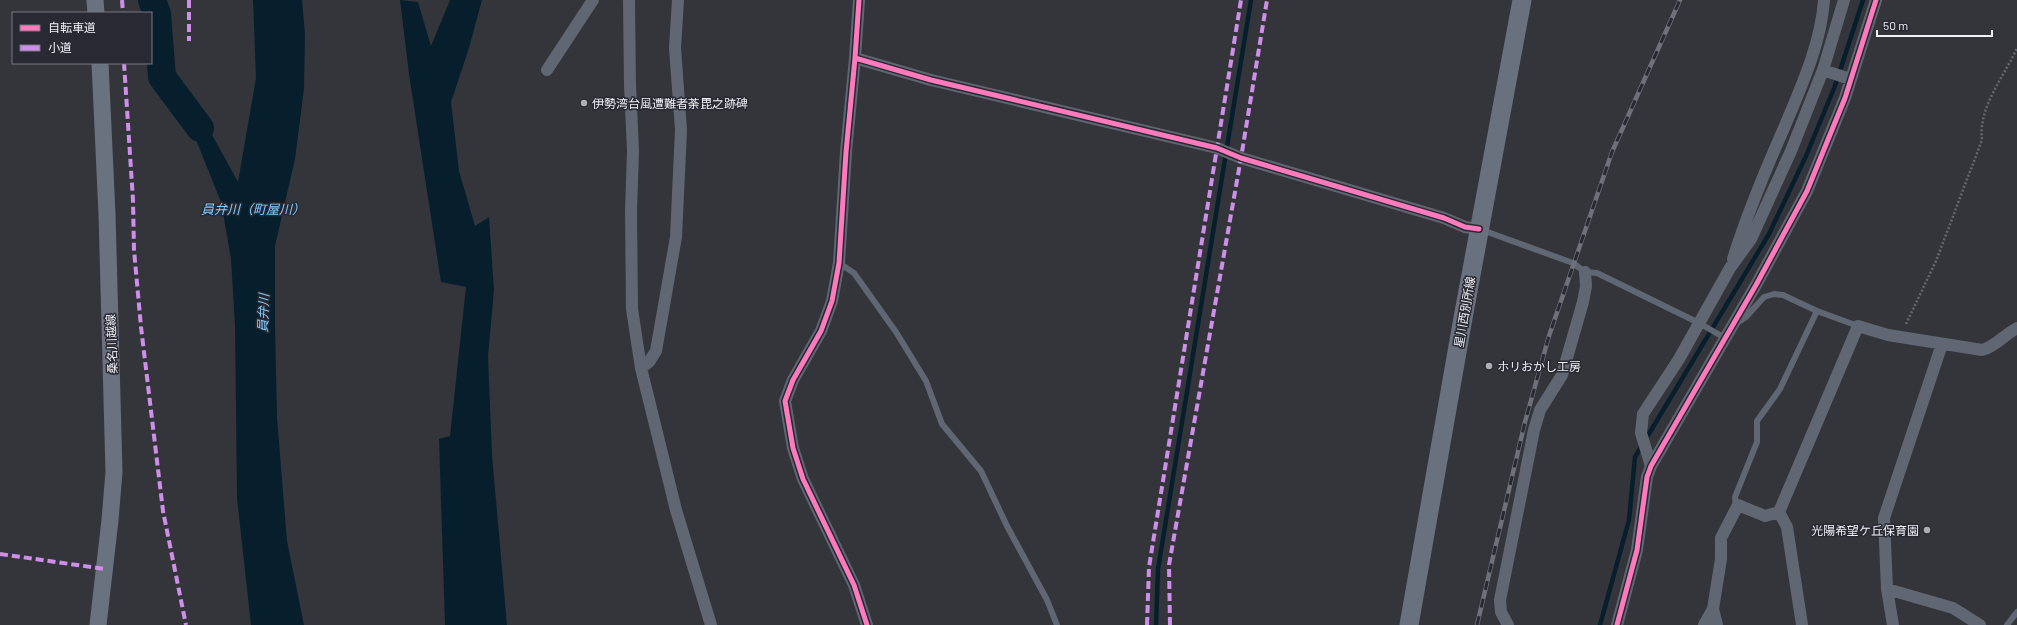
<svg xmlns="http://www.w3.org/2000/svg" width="2017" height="625" viewBox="0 0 2017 625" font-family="Barlow,'Noto Sans JP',sans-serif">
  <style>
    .water { fill: #071f2d }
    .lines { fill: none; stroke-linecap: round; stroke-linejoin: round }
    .stream { stroke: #071f2d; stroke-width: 4.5 }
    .river { stroke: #071f2d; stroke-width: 28 }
    .path { stroke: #63676f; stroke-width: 2.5; stroke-dasharray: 2 2; stroke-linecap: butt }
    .lane { stroke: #606772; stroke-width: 6 }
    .street { stroke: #606772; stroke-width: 12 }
    .secondary { stroke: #6a7280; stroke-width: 17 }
    .primary { stroke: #69717e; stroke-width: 19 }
    .rail-casing { stroke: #6e7179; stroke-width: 4.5 }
    .rail { stroke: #282932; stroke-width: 3; stroke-dasharray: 9; stroke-linecap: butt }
    .quiet { stroke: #ce8fe9; stroke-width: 4; stroke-dasharray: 8 4; stroke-linecap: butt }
    .cycleway-casing { stroke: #282932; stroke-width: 8 }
    .cycleway { stroke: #fd7abc; stroke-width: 5 }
    .poi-dot { fill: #aeafb5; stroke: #282932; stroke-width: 1.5 }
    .labels { text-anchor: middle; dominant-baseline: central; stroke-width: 3; stroke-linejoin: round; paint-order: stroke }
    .poi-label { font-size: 12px; fill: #f0f1f7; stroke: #282932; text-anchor: start }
    .street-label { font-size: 12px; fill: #f0f1f7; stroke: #282932 }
    .water-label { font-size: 13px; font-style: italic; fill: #81ceff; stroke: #282932 }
  </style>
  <rect width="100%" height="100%" fill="#34353a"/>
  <path class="water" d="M253,0H302L305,34L304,89L295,159L275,246V326L277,417L287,541L304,625H251L237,498L235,326L231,259L221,202L194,135L205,122L238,182L256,78Z
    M400,0L418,2L431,46L450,0H482L469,48L451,102L459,171L475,226L489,217L494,290L488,356L492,455L507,625H445L439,439L450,436L466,287L441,282L409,74Z"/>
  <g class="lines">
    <path class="stream" d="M1156,625L1158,569L1251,0
      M1600,625L1629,520L1635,457L1769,234L1806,156L1835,86L1863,0"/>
    <path class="river" d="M152,0L157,14L162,77L200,128"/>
    <path class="path" d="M1906,324L1936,261L1982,140C1978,107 2004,77 2017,48"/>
    <path class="lane" d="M1482,230L1573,263L1585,272L1597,273L1699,323L1725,338
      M839,263L854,273L896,332L926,381L942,424L981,471L1007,526L1047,600L1057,625
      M1737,323L1746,317L1764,297L1774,294L1783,295L1817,311L1858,326
      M1736,507L1735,497L1757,442V421L1780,389L1817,311
      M2007,625L2017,612"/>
    <path class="street" d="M629,0L630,85L633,151L631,212L632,309L641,368L676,510L711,625
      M859,0L855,58L846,152L839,263L832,301L821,331L793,380L785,401L793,448L803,479L854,585L867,625
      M855,58L931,80L1217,148L1241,158L1444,218L1465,227L1479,229
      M547,70L593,0
      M1823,70L1844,0
      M1733,259C1747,214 1765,171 1784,128C1801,87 1821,44 1824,0
      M641,368L649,362L656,351L676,237L681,130L675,48L678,0
      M1651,466L1641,433L1643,414L1679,359L1730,268L1751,239L1791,151L1823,70L1850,79
      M1887,589L1953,608L1980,625
      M1508,625L1501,612L1500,600L1534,430L1540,410L1562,375L1583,302L1586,286L1585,272
      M1617,625L1637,550L1647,477L1651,466L1756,285L1807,191L1845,98L1876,0
      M1704,625L1713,609
      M1717,625L1713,609L1721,559V538L1738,505L1765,516L1779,512
      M1802,625L1787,527L1779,512L1858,326L1888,335L1982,350C1995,347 2005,334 2017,328
      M1893,625L1887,589L1884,518L1942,344"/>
    <path class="secondary" d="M95,0L96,13
      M98,625L110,520L114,472L107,214L100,63"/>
    <path class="primary" d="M1409,625L1463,318L1522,0"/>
    <defs>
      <path id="rail" d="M1477,625L1525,422L1549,336L1612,152L1680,0"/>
    </defs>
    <use href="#rail" class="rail-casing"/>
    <use href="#rail" class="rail"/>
    <path class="quiet" d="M122,0L123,13
      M189,0V41
      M124,63L133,200L134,250L141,327L163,511L186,625
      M0,554L105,569
      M1147,625L1149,567L1241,0
      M1170,625L1169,565L1241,158L1267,0"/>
    <defs>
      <path id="cycleway" d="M859,0L855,58L846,152L839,263L832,301L821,331L793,380L785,401L793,448L803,479L854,585L867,625
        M855,58L931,80L1217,148L1241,158L1444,218L1465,227L1479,229
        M1617,625L1637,550L1647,477L1651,466L1756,285L1807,191L1845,98L1876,0"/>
    </defs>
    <use href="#cycleway" class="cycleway-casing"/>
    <use href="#cycleway" class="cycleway"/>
  </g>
  <g class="poi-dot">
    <circle cx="584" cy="103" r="4"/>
    <circle cx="1489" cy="366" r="4"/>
    <circle cx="1927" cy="530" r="4"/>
  </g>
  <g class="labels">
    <g class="poi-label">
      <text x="592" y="103">伊勢湾台風遭難者荼毘之跡碑</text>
      <text x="1497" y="366">ホリおかし工房</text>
      <text x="1919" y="530" text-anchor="end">光陽希望ケ丘保育園</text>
    </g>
    <g class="street-label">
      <text transform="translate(1464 312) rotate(-80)">星川西別所線</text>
      <text transform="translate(111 344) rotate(-92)">桑名川越線</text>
    </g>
    <g class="water-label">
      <text x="253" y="209">員弁川（町屋川）</text>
      <text transform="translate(263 313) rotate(-88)">員弁川</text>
    </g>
  </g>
  <rect x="12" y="12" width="140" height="52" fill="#282932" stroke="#787981"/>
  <rect x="20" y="25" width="20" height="6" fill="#fd7abc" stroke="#787981"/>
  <text x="48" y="32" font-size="12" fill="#f0f1f7">自転車道</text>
  <rect x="20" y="45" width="20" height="6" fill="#ce8fe9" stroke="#787981"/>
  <text x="48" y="52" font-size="12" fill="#f0f1f7">小道</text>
  <path d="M1877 30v6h115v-6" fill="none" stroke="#f0f1f7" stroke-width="2"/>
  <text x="1883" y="30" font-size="12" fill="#f0f1f7" stroke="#282932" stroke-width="3" paint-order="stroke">50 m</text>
</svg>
